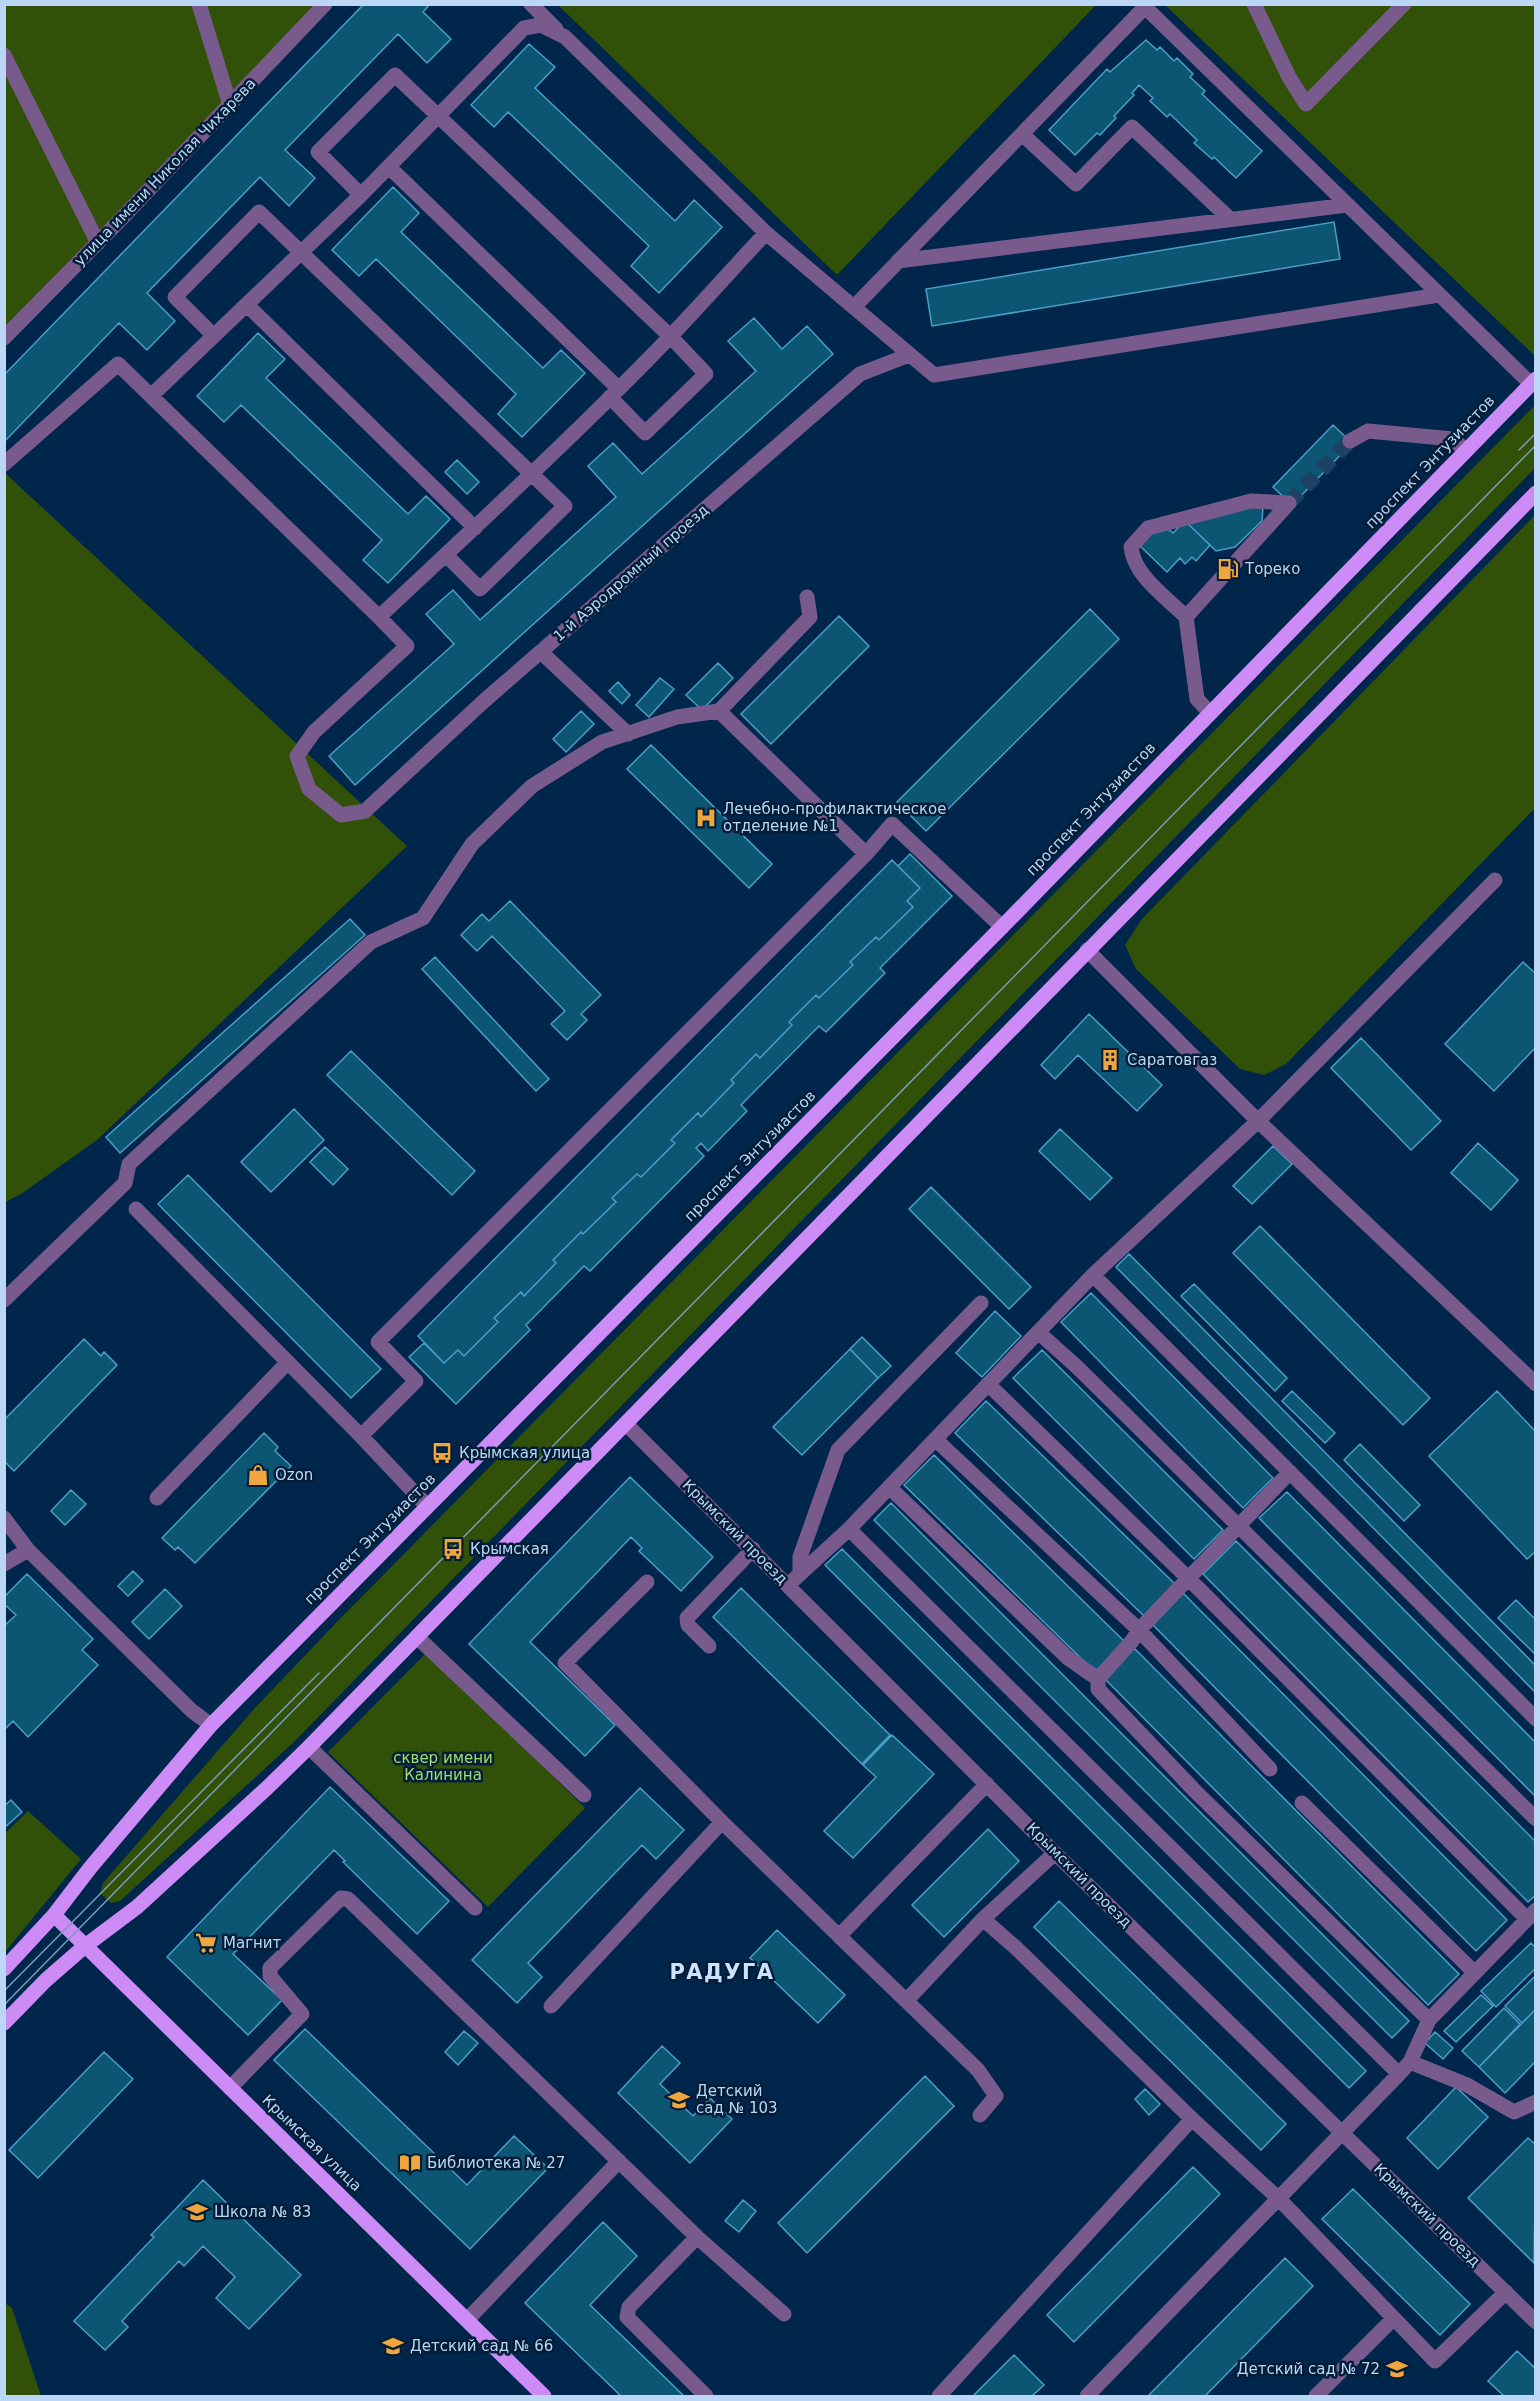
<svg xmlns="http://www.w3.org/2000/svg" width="1540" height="2401" viewBox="0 0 1540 2401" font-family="'DejaVu Sans',sans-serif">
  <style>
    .green { fill: #305107 }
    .building { fill: #0c5674; stroke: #499fc9; stroke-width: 1.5 }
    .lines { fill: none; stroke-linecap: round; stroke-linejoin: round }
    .minor-tunnel { stroke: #1c4165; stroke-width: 15; stroke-dasharray: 15 8; stroke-linecap: butt }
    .minor { stroke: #795a8d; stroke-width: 15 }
    .major { stroke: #cd8bf5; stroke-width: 15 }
    .tram { stroke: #7c9bbb; stroke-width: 1.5 }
    .labels { text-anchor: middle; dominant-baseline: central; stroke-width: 5; stroke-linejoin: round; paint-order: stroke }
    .street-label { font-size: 15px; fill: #bcd7f5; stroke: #031d38 }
    .poi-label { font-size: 15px; fill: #bcd7f5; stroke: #031d38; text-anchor: start }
    .park-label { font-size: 15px; fill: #a1de6b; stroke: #031d38 }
    .district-label { font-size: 21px; font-weight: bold; letter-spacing: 1.5px; fill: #cde3fb; stroke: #031d38 }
  </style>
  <rect width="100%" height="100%" fill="#00264c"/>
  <path class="green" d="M5,5H314L5,336Z
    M558,5H1096L837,275Z
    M1165,5H1535V353L1534,355Z
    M1535,405V468L294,1742L120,1901L111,1903L100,1893L103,1883L254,1709L333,1626Z
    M4,472L407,846L97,1140L21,1194L5,1202Z
    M1535,515V808L1286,1064L1264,1075L1240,1069L1136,969L1125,945L1142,919Z
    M427,1652L585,1808L488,1907L328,1752Z
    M28,1811L81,1859L5,1952V1833Z
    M5,2303L12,2308L41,2396H5Z"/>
  <path class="building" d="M364,4H430L423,12L451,39L427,63L398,34L285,150L315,178L289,206L260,177L147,293L175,321L147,350L119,323L4,442V375Z
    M1146,40L1157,50L1160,47L1174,61L1177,58L1193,74L1190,77L1205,91L1202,94L1262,151L1236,178L1214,157L1212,159L1194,143L1197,140L1170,114L1167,117L1150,101L1153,98L1139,85L1132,93L1134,95L1114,116L1116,118L1100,135L1097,133L1075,155L1049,130L1107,69L1110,72Z
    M529,44L555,67L535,88L675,221L694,200L722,227L659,293L631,266L649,246L508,112L494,127L471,105Z
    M393,187L419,213L401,232L543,368L561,350L585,373L522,437L498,414L516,394L376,259L359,276L332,250Z
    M1334,222L1340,259L932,326L926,289Z
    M754,318L782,349L807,326L833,354L355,785L329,756L454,644L426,614L453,590L480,620L616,497L588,466L613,443L642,474L756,371L728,341Z
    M258,333L285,359L266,378L408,514L426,496L450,519L388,583L363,560L382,540L241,405L224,422L197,396Z
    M1333,425L1352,443L1292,505L1273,487Z
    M457,460L479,482L467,494L445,472Z
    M1257,502L1263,508L1262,521L1235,547L1216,551L1185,521Z
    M1185,521L1210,545L1196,561L1192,557L1185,564L1180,558L1167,572L1139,545L1155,528H1167L1173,533Z
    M1090,609L1119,639L926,831L897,802Z
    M839,616L869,646L771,744L741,714Z
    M718,663L733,678L702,710L686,695Z
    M660,678L674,689L649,717L636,705Z
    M618,682L630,695L622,704L609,691Z
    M581,711L594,724L566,752L553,739Z
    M651,745L772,864L749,888L627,769Z
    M910,854L952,896L880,968L885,973L826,1032L819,1026L741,1105L747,1111L708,1151L701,1143L696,1148L704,1156L590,1271L584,1266L526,1325L530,1330L456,1404L409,1357L424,1343L444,1363L458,1350L464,1356L498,1322L494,1318L521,1292L524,1296L556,1263L553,1260L581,1232L583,1234L616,1202L612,1198L637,1174L641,1177L675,1143L671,1140L698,1113L701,1117L734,1083L731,1080L756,1054L760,1058L792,1025L789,1022L816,995L819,998L853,965L850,962L876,937L879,940L913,907L907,901L920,888L898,866Z
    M892,860L920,888L907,901L913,907L879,940L876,937L850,962L853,965L819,998L816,995L789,1022L792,1025L760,1058L756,1054L731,1080L734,1083L701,1117L698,1113L671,1140L675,1143L641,1177L637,1174L612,1198L616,1202L583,1234L581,1232L553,1260L556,1263L524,1296L521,1292L494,1318L498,1322L464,1356L458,1350L444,1363L418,1336Z
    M510,901L601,995L581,1014L587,1020L567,1040L551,1024L565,1011L492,936L477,951L461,935L482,914L489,921Z
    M350,919L365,935L120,1153L106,1137Z
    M435,957L549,1079L536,1091L422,969Z
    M1523,962L1536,974V1047L1494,1091L1445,1044Z
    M1089,1014L1162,1085L1137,1111L1078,1055L1055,1079L1041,1065Z
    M1361,1038L1441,1121L1411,1150L1331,1068Z
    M351,1051L475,1171L452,1195L327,1075Z
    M294,1109L324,1140L271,1192L241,1162Z
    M1060,1129L1112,1178L1090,1200L1039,1151Z
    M1478,1143L1518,1180L1491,1210L1451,1173Z
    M1273,1146L1292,1164L1252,1204L1233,1186Z
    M325,1147L348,1169L333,1185L310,1162Z
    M188,1175L381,1369L351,1398L158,1204Z
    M931,1187L1031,1287L1009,1309L909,1209Z
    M1260,1226L1430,1398L1403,1425L1233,1253Z
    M1129,1254L1536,1666V1693L1116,1267Z
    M1194,1284L1287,1378L1275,1391L1181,1296Z
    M1091,1293L1273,1478L1243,1508L1061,1322Z
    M995,1311L1021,1336L982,1377L956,1353Z
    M862,1337L891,1366L878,1378L850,1349Z
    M84,1339L101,1356L104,1352L117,1365L14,1471L4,1461V1420Z
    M850,1349L878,1378L802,1455L773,1427Z
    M1042,1350L1223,1530L1194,1559L1013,1378Z
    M1292,1391L1335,1433L1325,1443L1282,1401Z
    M1497,1391L1536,1432V1551L1527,1559L1429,1456Z
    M986,1401L1175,1584L1144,1616L955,1433Z
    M264,1433L278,1447L275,1451L291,1466L195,1563L178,1547L175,1550L162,1538Z
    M1360,1444L1420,1505L1404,1521L1344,1460Z
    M934,1455L1127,1644L1097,1674L904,1485Z
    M630,1477L713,1557L681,1591L639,1551L642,1548L631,1537L530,1642L615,1725L585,1756L469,1644Z
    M71,1490L86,1504L65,1525L51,1511Z
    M1287,1492L1536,1743V1797L1259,1518Z
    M891,1503L1409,2021L1392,2038L874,1520Z
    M1236,1541L1536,1842V1895L1528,1902L1203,1574Z
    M842,1549L1366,2071L1349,2088L825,1565Z
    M133,1571L143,1581L128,1596L118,1586Z
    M27,1574L93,1639L82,1650L98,1665L28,1737L13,1721L4,1730V1626L16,1615L4,1604V1597Z
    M741,1588L890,1735L862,1764L713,1617Z
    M165,1589L182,1606L149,1639L132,1622Z
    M1183,1593L1507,1920L1476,1951L1152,1624Z
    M1516,1600L1536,1620V1655L1498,1618Z
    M1134,1648L1459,1974L1428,2005L1104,1678Z
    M892,1735L934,1774L853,1858L824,1831L876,1777L863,1765Z
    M330,1787L449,1901L417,1934L343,1862L345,1861L334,1850L233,1954L282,2000L248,2035L167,1957Z
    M640,1788L684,1830L656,1859L642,1845L528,1963L542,1977L517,2003L472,1960Z
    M11,1800L22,1812L4,1828V1806Z
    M988,1829L1019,1861L944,1937L912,1905Z
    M1059,1901L1286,2124L1261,2150L1034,1927Z
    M777,1930L845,1995L818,2023L750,1958Z
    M1531,1943L1536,1948V1968L1496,2007L1481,1991Z
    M1536,1975V2009L1522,2023L1505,2006Z
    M1481,1995L1493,2006L1456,2042L1444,2031Z
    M1504,2008L1520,2024L1479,2067L1462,2051Z
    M1536,2009V2061L1505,2093L1479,2067Z
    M305,2029L467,2185L514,2136L548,2168L470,2249L274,2060Z
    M464,2031L478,2043L458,2065L445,2052Z
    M1435,2032L1453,2048L1443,2059L1425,2043Z
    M662,2046L680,2063L660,2084L693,2116L710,2098L732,2119L690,2163L618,2093Z
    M104,2052L133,2079L38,2178L9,2150Z
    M925,2076L954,2106L807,2253L778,2223Z
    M1456,2087L1488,2117L1438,2169L1407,2138Z
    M1145,2089L1160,2104L1149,2115L1135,2099Z
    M1528,2138L1536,2145L1534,2263L1468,2198Z
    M1193,2167L1220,2194L1074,2342L1047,2315Z
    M203,2180L301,2275L249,2329L216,2298L235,2277L203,2246L184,2266L179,2261L122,2321L128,2327L105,2350L74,2321L154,2237L151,2235Z
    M1353,2189L1470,2304L1440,2335L1322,2219Z
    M743,2200L756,2211L739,2232L725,2221Z
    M603,2222L637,2256L590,2305L684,2396H621L525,2303Z
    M1285,2258L1313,2286L1205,2396H1148Z
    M1517,2351L1536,2369V2396H1504L1488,2381Z
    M1014,2355L1044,2385L1032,2396H973Z"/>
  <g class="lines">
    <path class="minor-tunnel" d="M1289,503L1350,441"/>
    <path class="minor" d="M199,4L230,105
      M531,4L556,29
      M1254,4L1289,77L1306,104L1404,4
      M4,55L98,243
      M1022,134L1076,184L1132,127L1230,219
      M389,167L619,389
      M361,195L318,152L395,75L670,336L706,374L645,433L610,397
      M898,261L1347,205
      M247,305L475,528
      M854,307L1145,7L1531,384
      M214,336L175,297L259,212L565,506L480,589L446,555
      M4,338L123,217L325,4
      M151,396L379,617C475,527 572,438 664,343C699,307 732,269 766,233
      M1350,441L1368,431L1453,439L1466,451
      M4,464L118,364L151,396L361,195L524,28L541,25L565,37L766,233L934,375L1439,295
      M807,597L810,617L719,711L866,854
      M379,617L407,646L314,732L297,756L309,789L341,815L365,811L484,701L860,374L909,355
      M1186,617C1166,597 1134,576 1131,547L1148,528L1251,501L1289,503
      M541,652L628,734
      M1210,713L1197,699L1186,617L1289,503
      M1495,880L1258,1121L1536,1384
      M1087,950L1258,1121L1093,1275L1536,1719
      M136,1209L361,1436L427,1506
      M4,1300L125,1183L129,1164L371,942L423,918L472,844L532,786L602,742L677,717L719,711
      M1038,1332L1076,1366L1536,1819
      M988,1384L1188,1578L1527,1919
      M626,1424L1055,1853L1536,2322
      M361,1436L416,1381L378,1342L866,854L892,824L1002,927
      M935,1439L1139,1630L1270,1769
      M1290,1472L1139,1630L1132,1641L1098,1679V1689L1195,1791L1429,2020
      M889,1487L1068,1658L1098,1679
      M157,1498L288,1362
      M4,1518L28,1550L192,1711L211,1725
      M849,1529L1399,2074
      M4,1564L28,1550
      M800,1574V1557L838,1450L981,1303
      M647,1582L565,1663L722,1822
      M788,1585L849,1529L1093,1275
      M417,1637L584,1795
      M709,1646L688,1625L687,1618L753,1549
      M309,1747L475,1908
      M1302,1803L1475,1973
      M983,1919L1015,1947L1192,2119
      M839,1936L978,2070L996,2096L980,2115
      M907,2000L983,1919L1055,1853
      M551,2006L722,1822L839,1936L987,1784
      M1410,2062L1467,2085L1514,2112L1536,2102
      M230,2088L302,2014L270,1976V1968L341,1898L348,1899L697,2237L784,2314
      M697,2237L629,2307L627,2317L706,2396
      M467,2320L619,2161
      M939,2396L1192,2119L1280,2200L1435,2361L1506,2292
      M1087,2396L1399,2074L1410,2062L1429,2020L1536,1910
      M1316,2396L1393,2319"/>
    <path class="major" d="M54,1915L544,2396
      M4,1969L54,1915L90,1868L211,1725L1002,927L1536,379
      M4,2023L46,1980L85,1946L137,1907L268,1787L309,1747L1536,493"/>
    <path class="tram" d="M1519,450L1536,433
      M4,1991L319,1673
      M4,2005L1536,445"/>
  </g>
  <defs>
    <symbol id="fuel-bare" viewBox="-9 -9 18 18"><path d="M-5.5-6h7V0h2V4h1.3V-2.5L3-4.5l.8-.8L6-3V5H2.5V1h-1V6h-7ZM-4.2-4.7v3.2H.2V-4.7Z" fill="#f0a63e" stroke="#031d38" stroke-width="2.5" paint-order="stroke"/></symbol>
    <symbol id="hospital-bare" viewBox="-9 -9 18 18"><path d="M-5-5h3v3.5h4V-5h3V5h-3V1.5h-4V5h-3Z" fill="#f0a63e" stroke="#031d38" stroke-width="2.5" paint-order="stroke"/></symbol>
    <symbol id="building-bare" viewBox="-9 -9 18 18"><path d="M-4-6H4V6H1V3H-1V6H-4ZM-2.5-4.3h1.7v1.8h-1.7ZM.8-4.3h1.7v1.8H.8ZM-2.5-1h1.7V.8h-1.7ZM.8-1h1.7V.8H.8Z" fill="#f0a63e" stroke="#031d38" stroke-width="2.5" paint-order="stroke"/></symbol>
    <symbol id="bus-bare" viewBox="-9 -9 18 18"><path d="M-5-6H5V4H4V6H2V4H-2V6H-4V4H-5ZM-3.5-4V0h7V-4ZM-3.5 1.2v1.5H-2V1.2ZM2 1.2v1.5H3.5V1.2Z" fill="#f0a63e" stroke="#031d38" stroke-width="2.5" paint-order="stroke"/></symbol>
    <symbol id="shop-bare" viewBox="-9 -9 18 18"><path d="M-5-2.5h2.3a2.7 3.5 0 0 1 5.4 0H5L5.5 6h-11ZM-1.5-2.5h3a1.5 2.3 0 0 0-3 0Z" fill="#f0a63e" stroke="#031d38" stroke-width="2.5" paint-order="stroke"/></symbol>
    <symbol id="supermarket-bare" viewBox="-9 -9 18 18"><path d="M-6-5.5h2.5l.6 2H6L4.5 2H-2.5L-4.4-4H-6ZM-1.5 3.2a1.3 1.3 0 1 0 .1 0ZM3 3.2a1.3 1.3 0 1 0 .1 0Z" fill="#f0a63e" stroke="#031d38" stroke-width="2.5" paint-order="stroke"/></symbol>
    <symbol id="school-bare" viewBox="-9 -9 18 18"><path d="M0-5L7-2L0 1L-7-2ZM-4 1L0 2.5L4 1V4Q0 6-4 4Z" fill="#f0a63e" stroke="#031d38" stroke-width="2.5" paint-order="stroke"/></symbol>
    <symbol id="library-bare" viewBox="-9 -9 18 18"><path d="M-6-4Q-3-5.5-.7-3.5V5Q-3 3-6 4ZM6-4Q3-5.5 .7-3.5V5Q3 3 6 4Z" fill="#f0a63e" stroke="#031d38" stroke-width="2.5" paint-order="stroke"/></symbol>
  </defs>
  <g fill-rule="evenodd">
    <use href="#fuel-bare" x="1213" y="554" width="30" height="30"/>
    <use href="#hospital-bare" x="691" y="803" width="30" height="30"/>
    <use href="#building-bare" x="1095" y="1045" width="30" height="30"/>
    <use href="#bus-bare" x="427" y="1438" width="30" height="30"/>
    <use href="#shop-bare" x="243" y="1460" width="30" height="30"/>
    <use href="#bus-bare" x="438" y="1534" width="30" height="30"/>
    <use href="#supermarket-bare" x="191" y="1928" width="30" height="30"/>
    <use href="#school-bare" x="664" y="2085" width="30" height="30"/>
    <use href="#library-bare" x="395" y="2148" width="30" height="30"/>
    <use href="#school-bare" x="182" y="2197" width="30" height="30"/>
    <use href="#school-bare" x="378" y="2331" width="30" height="30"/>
    <use href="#school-bare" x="1382" y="2354" width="30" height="30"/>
  </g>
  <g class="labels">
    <g class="street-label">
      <text transform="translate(165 172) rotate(-46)">улица имени Николая Чихарева</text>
      <text transform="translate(1430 462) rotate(-46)">проспект Энтузиастов</text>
      <text transform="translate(631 573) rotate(-41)">1-й Аэродромный проезд</text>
      <text transform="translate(1091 809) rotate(-46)">проспект Энтузиастов</text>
      <text transform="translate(750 1156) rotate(-45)">проспект Энтузиастов</text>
      <text transform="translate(735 1532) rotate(45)">Крымский проезд</text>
      <text transform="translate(370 1539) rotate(-45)">проспект Энтузиастов</text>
      <text transform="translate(1079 1875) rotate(45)">Крымский проезд</text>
      <text transform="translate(312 2143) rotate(44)">Крымская улица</text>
      <text transform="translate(1427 2215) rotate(44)">Крымский проезд</text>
    </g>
    <g class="poi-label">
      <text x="1245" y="569">Тореко</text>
      <text x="723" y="809">Лечебно-профилактическое<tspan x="723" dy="17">отделение №1</tspan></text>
      <text x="1127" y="1060">Саратовгаз</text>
      <text x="459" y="1453">Крымская улица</text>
      <text x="275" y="1475">Ozon</text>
      <text x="470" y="1549">Крымская</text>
      <text x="223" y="1943">Магнит</text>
      <text x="696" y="2091">Детский<tspan x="696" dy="17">сад № 103</tspan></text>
      <text x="427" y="2163">Библиотека № 27</text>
      <text x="214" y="2212">Школа № 83</text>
      <text x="410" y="2346">Детский сад № 66</text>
      <text x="1380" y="2369" text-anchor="end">Детский сад № 72</text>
    </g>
    <g class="park-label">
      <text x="443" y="1758">сквер имени<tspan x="443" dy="17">Калинина</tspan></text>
    </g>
    <g class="district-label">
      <text x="722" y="1972">РАДУГА</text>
    </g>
  </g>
  <rect width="1540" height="2401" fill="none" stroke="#bcd7f5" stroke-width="12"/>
</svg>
